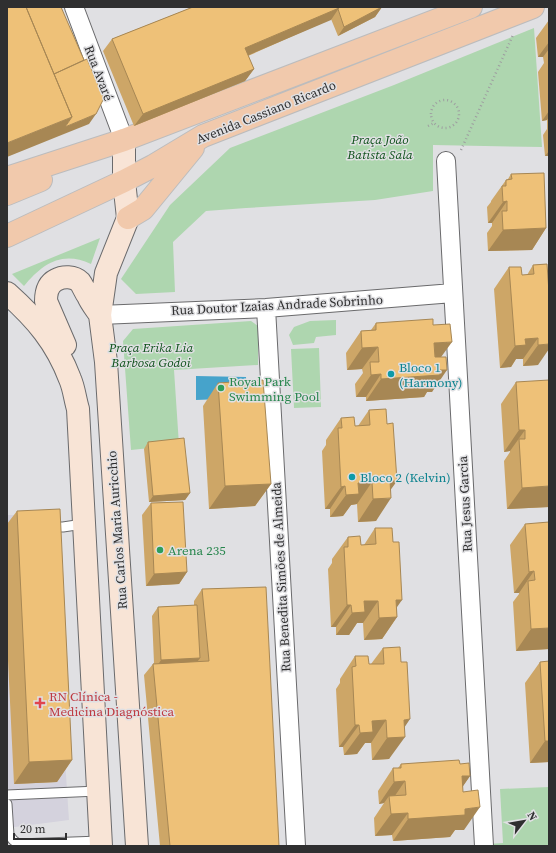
<svg xmlns="http://www.w3.org/2000/svg" width="556" height="853" viewBox="0 0 556 853" font-family="'Source Serif 4',serif">
  <style>
    .built { fill: #d4d2dd }
    .green { fill: #aed6af }
    .water { fill: #46a3cb }
    .lines { fill: none; stroke-linecap: round; stroke-linejoin: round }
    .lane-casing { stroke: #6a6a6c; stroke-width: 11 }
    .street-casing { stroke: #6a6a6c; stroke-width: 20 }
    .secondary-casing { stroke: #6a6a6c; stroke-width: 24 }
    .primary-casing { stroke: #bcbcbd; stroke-width: 24 }
    .path { stroke: #9e9ea0; stroke-width: 2.5; stroke-dasharray: 1 3; stroke-linecap: butt }
    .lane { stroke: #fff; stroke-width: 9 }
    .street { stroke: #fff; stroke-width: 18 }
    .secondary { stroke: #f8e4d6; stroke-width: 22 }
    .primary { stroke: #f1c9ac; stroke-width: 22 }
    .wall { fill: #cda667 }
    .shaded-wall { fill: #a78754 }
    .building { fill: #eec178; stroke: #a78754 }
    .culture-dot { fill: #0f9aa8; stroke: #e0e0e3; stroke-width: 1.5 }
    .leisure-dot { fill: #2e9e5b; stroke: #e0e0e3; stroke-width: 1.5 }
    .health-dot { fill: #e0444e; stroke: #e0e0e3; stroke-width: 1.5 }
    .labels { text-anchor: middle; dominant-baseline: central; stroke-width: 3; stroke-linejoin: round; paint-order: stroke }
    .street-label { font-size: 13px; fill: #2f2f30; stroke: #e0e0e3 }
    .park-label { font-size: 13px; font-style: italic; fill: #0d511a; stroke: #e0e0e3 }
    .culture-label { font-size: 13px; fill: #0d838f; stroke: #e0e0e3; text-anchor: start }
    .leisure-label { font-size: 13px; fill: #27864d; stroke: #e0e0e3; text-anchor: start }
    .health-label { font-size: 13px; fill: #be3a42; stroke: #e0e0e3; text-anchor: start }
  </style>
  <rect width="100%" height="100%" fill="#e0e0e3"/>
  <path class="built" d="M7,515H49L69,820L7,828Z"/>
  <path class="green" d="M534,28L542,147L433,145V191L375,200L246,208L206,211L173,242L175,292L136,294L121,279L170,205L230,148L394,85Z
    M100,238L91,264C62,250 42,264 24,286L12,274Z
    M336,320V335L316,337L314,343L293,345L289,335L294,327L310,321Z
    M251,321L258,326V365L174,370L179,445L131,450L123,341L133,329Z
    M319,348L321,407L294,408L291,349Z
    M549,787V846H488V844L503,843L500,789Z"/>
  <path class="water" d="M196,376L246,377L247,398L196,400Z"/>
  <g class="lines">
    <defs>
      <path id="lane" d="M48,527H63L83,524
        M7,795L98,791
        M7,804L9,835L13,840L18,844L100,841"/>
      <path id="street" d="M74,7L124,140
        M446,161L484,846
        M266,308L296,846
        M100,315L266,308L453,293"/>
      <path id="secondary" d="M124,140V181L128,218L106,273L100,315L106,362L137,846
        M7,293C36,319 56,342 70,379C74,388 75,399 78,409L101,846
        M65,345L46,301C46,293 48,284 56,280C63,276 74,276 80,282C83,286 85,292 88,296C91,303 96,309 100,315"/>
      <path id="primary" d="M7,178L124,140L471,7
        M7,194L41,180
        M128,218L143,209L193,148
        M7,236L124,181L153,166L203,136L533,7"/>
    </defs>
    <use href="#lane" class="lane-casing"/>
    <use href="#street" class="street-casing"/>
    <use href="#secondary" class="secondary-casing"/>
    <use href="#primary" class="primary-casing"/>
    <path class="path" d="M431 114a14 14 0 1 1 28 0a14 14 0 1 1-28 0Z
      M428,126L434,123
      M461,150L513,35"/>
    <use href="#lane" class="lane"/>
    <use href="#street" class="street"/>
    <use href="#secondary" class="secondary"/>
    <use href="#primary" class="primary"/>
  </g>
  <path class="wall" d="M193,7H382L375,17L338,36L331,19L248,56L254,69L245,81L134,126L103,51L112,39Z
    M549,20V156H545L543,135L547,129V120L542,121L538,72L544,63L543,57H538L536,38Z
    M511,174L546,228L532,250L488,251L487,233L492,226V223H488L487,207L491,202V201L506,180L508,179Z
    M547,264L538,365L523,366V359H516L511,367L500,368L494,289L509,267L522,275H527L533,265Z
    M376,323L433,325L441,357L432,392H427L424,397L366,401V397H356L355,384L363,373L362,369L347,370L346,353L361,331L371,330Z
    M516,382L549,507L507,509L504,461L510,452V451L504,452L501,404Z
    M218,383L271,484L255,506L209,509L203,406Z
    M369,410L391,489L376,521L358,522L357,504L351,505L343,516L330,517V509H325L322,451L326,445V440L341,418L355,426H358Z
    M148,442L190,493L185,500L149,502L144,449Z
    M151,503L187,572L179,584L146,586L142,515Z
    M17,511L72,760L57,782L14,784L7,640V524Z
    M525,524L549,649L516,651L513,602L519,594V593H514L510,545Z
    M375,528L397,608V617L382,639L364,640L363,623H357L349,635H336V627H331L328,569L332,563V559L348,537L361,545H364Z
    M202,589L279,846H160L144,675L153,664L154,663L152,616L158,607L194,605V601Z
    M383,648L404,728L389,759L372,760L371,743H365L357,754L344,755L343,747H339L336,689L340,683V679L355,656L369,664H371Z
    M540,662L549,762L530,763L525,683Z
    M401,764H460L470,776L462,787L464,830H455L450,837L393,841L392,835L375,836L374,818L384,803L379,804L378,791L393,768H398Z"/>
  <path class="shaded-wall" d="M382,7L375,17L338,36L344,27Z
    M339,8L331,20L237,60L245,48Z
    M549,42V49L543,57H538Z
    M254,69L245,81L134,126L143,114Z
    M549,111V117L547,120L542,121Z
    M96,114L89,124L59,136L65,127Z
    M72,117L59,136L7,157V143Z
    M549,151V156H545Z
    M507,201L492,223H488L503,202Z
    M546,228L532,250L488,251L503,230Z
    M538,338L523,359H516L511,367L500,368L515,346L525,339Z
    M452,342L436,364L434,343Z
    M549,344V349L538,365L523,366L538,345Z
    M378,347L362,369L347,370L362,348Z
    M440,370H447L432,392H427L424,397L366,401L381,379Z
    M381,374L366,397H356L371,375Z
    M519,430H525L510,451L504,452Z
    M390,481H397L384,499L391,498L376,521L358,522L373,499Z
    M372,482L357,504L351,505L343,516L330,517L346,495L358,483Z
    M271,484L255,506L209,509L225,486Z
    M345,486L330,509H325L341,487Z
    M549,486V507L507,509L522,488Z
    M190,493L185,500L149,502L153,496Z
    M534,571L519,593H514L529,572Z
    M187,572L179,584L146,586L154,574Z
    M396,600H402L390,617H397L382,639L364,640L379,618Z
    M364,601H378L363,623H357L349,635H336L352,613Z
    M347,605H351L336,627H331Z
    M549,628V649L516,651L531,629Z
    M200,658L193,668L155,669L161,660Z
    M410,719L398,737H405L389,759L372,760L387,738L404,720Z
    M386,720L371,743H365L357,754L344,755L360,733L372,721Z
    M355,725H359L343,747H339Z
    M545,741H549V762L530,763Z
    M72,760L57,782L14,784L29,762Z
    M462,776H470L455,798Z
    M405,781L390,803L389,796L384,803L379,804L394,782Z
    M480,807L464,830H455L450,837L393,841L408,819L465,809Z
    M408,813L392,835L375,836L391,814Z"/>
  <path class="building" d="M7,7H26L72,117L7,143Z
    M26,7H61L84,60L54,74Z
    M193,7H339V8L245,48L254,69L143,114L112,39Z
    M339,7H382L344,27L338,9Z
    M87,59L104,98L96,114L65,127L72,117L54,74Z
    M544,173L546,228L503,230L502,211H507V201L503,202L502,186H506V180L512,179L511,174Z
    M547,264L549,292V344L538,345V338L525,339L526,345L515,346L509,267H521L522,275L534,274L533,265Z
    M433,319V325L450,324L452,342L434,343L435,357H446L447,370H440V375L381,379V374L371,375L370,362H379L378,347L362,348L361,331L376,330V323Z
    M263,380L271,484L225,486L218,383Z
    M549,380V486L522,488L519,439H525V430H519L516,382Z
    M386,409L387,424L393,423L397,481H390L391,498L373,499L372,482L358,483L359,494L346,495L345,486L341,487L338,428H342L341,418L354,417L355,426L370,425L369,410Z
    M184,438L190,493L153,496L148,442Z
    M183,502L187,572L154,574L151,503Z
    M60,509L72,760L29,762L17,511Z
    M549,522V628L531,629L528,581L535,580L534,571L529,572L525,524Z
    M375,528H392L393,542H399L402,600H396L397,617L379,618L378,601H364L365,612L352,613L351,605H347L344,547H348V537L360,536L361,545L376,544Z
    M266,587L279,846H170L153,664L209,661L202,589Z
    M197,605L200,658L161,660L158,607Z
    M400,647L401,662H407L410,719L404,720L405,737L387,738L386,720L372,721L373,732L360,733L359,725H355L352,667L356,666L355,656H368L369,664H384L383,648Z
    M549,661V741H545L540,662Z
    M459,760L460,764L469,763L470,776H462L463,792L478,790L480,807L465,809V815L408,819V813L391,814L389,796L406,795L405,781L394,782L393,768H401V764Z"/>
  <g class="culture-dot">
    <circle cx="391" cy="374" r="4"/>
    <circle cx="352" cy="477" r="4"/>
  </g>
  <g class="leisure-dot">
    <circle cx="221" cy="388" r="4"/>
    <circle cx="160" cy="550" r="4"/>
  </g>
  <path class="health-dot" d="M38 697h4v4h4v4h-4v4h-4v-4h-4v-4h4z"/>
  <g class="labels">
    <g class="street-label">
      <text transform="translate(99 73) rotate(69)">Rua Avaré</text>
      <text transform="translate(266 112) rotate(-22)">Avenida Cassiano Ricardo</text>
      <text transform="translate(277 305) rotate(-3)">Rua Doutor Izaias Andrade Sobrinho</text>
      <text transform="translate(465 504) rotate(-93)">Rua Jesus Garcia</text>
      <text transform="translate(117 530) rotate(-94)">Rua Carlos Maria Auricchio</text>
      <text transform="translate(281 577) rotate(-93)">Rua Benedita Simões de Almeida</text>
    </g>
    <g class="park-label">
      <text x="380" y="139">Praça João<tspan x="380" dy="15">Batista Sala</tspan></text>
      <text x="151" y="347">Praça Erika Lia<tspan x="151" dy="15">Barbosa Godoi</tspan></text>
    </g>
    <g class="culture-label">
      <text x="399" y="367">Bloco 1<tspan x="399" dy="15">(Harmony)</tspan></text>
      <text x="360" y="477">Bloco 2 (Kelvin)</text>
    </g>
    <g class="leisure-label">
      <text x="229" y="381">Royal Park<tspan x="229" dy="15">Swimming Pool</tspan></text>
      <text x="168" y="550">Arena 235</text>
    </g>
    <g class="health-label">
      <text x="49" y="696">RN Clínica -<tspan x="49" dy="15">Medicina Diagnóstica</tspan></text>
    </g>
  </g>
  <rect width="556" height="853" fill="none" stroke="#2f2f30" stroke-width="16"/>
  <g transform="translate(524 821) rotate(59)" stroke="#e0e0e3" stroke-width="3" paint-order="stroke">
  <path d="M0-3L7 15L0 10L-7 15Z" fill="#2f2f30"/>
  <text y="-6" font-size="11" font-weight="bold" text-anchor="middle" fill="#2f2f30">N</text>
  </g>
  <path d="M14 833v6h52v-6" fill="none" stroke="#2f2f30" stroke-width="2"/>
  <text x="20" y="833" font-size="12" fill="#2f2f30" stroke="#e0e0e3" stroke-width="3" paint-order="stroke">20 m</text>
</svg>
